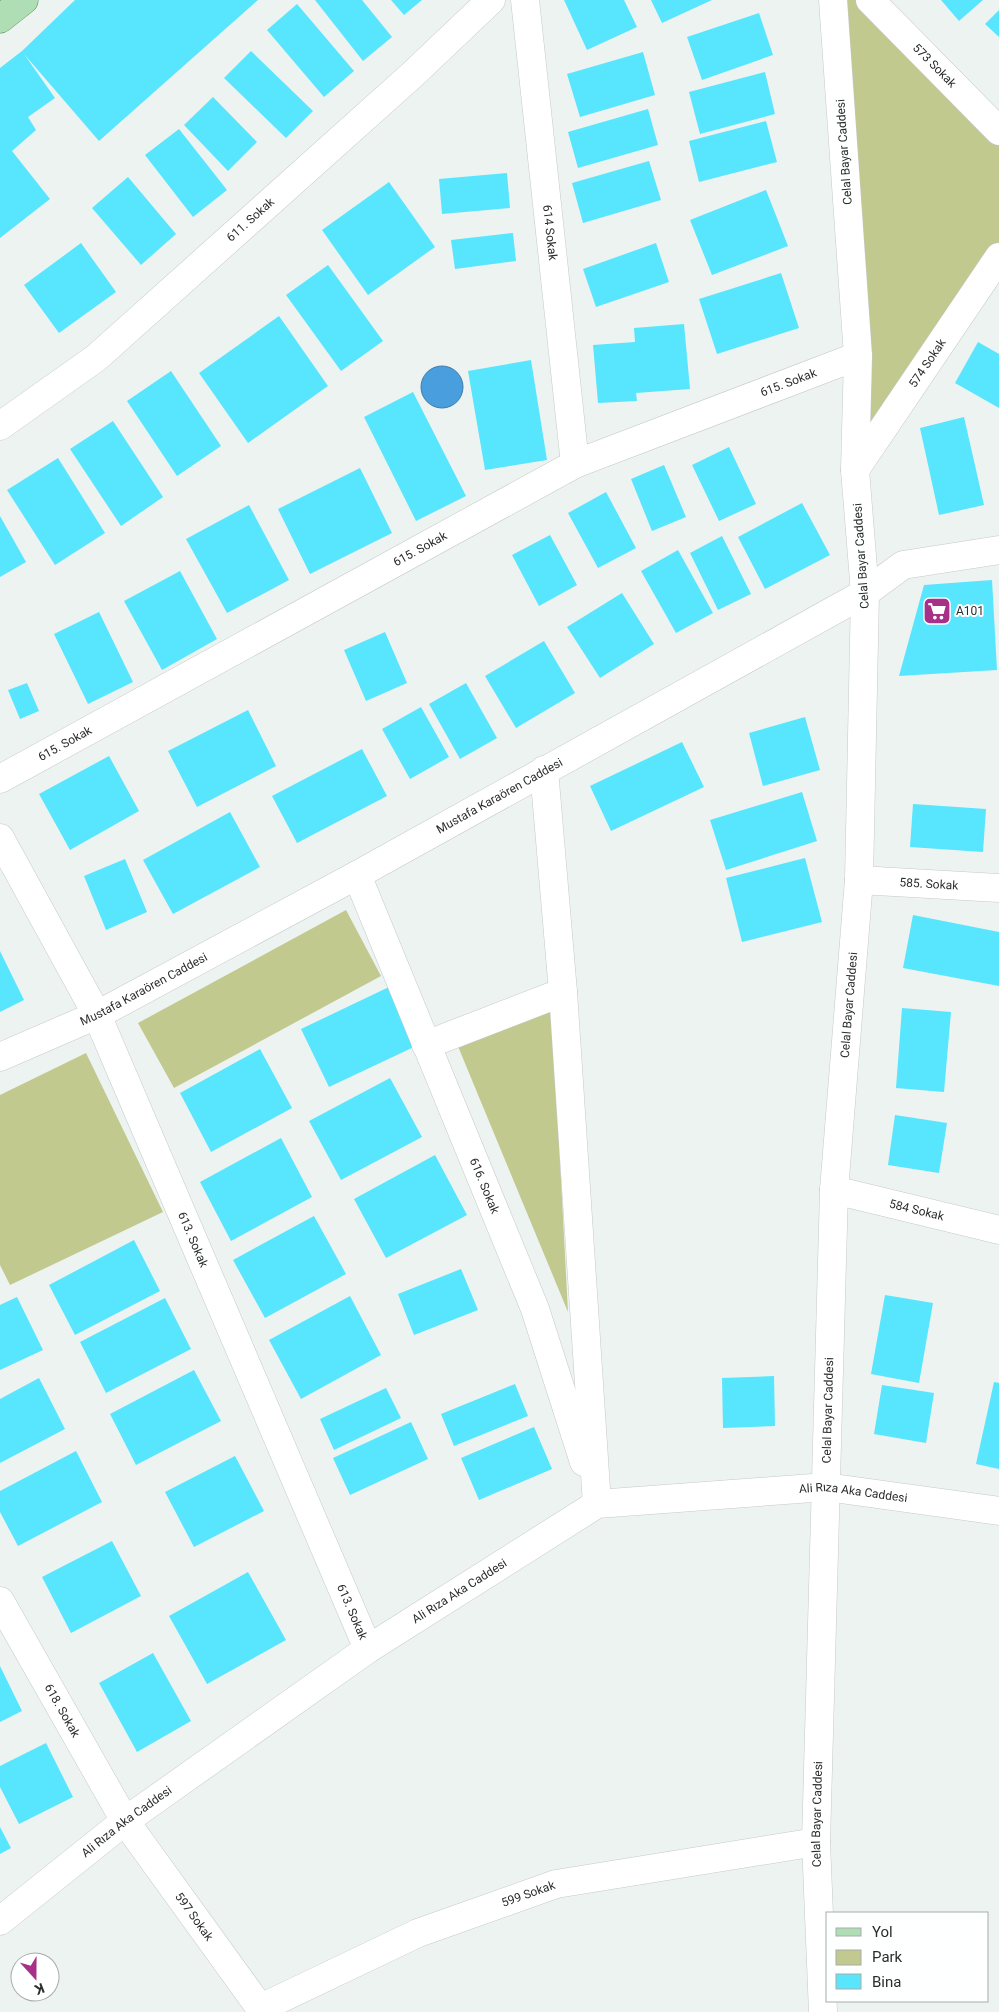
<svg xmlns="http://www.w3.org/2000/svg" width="999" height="2012" viewBox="0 0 999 2012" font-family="Roboto,sans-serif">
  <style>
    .green { fill: #c1c98f }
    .water { fill: #499edd; stroke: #407ca8 }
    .building { fill: #58e5fe }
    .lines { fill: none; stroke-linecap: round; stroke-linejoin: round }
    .minor-casing { stroke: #c5cac9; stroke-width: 29 }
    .major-casing { stroke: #5e9264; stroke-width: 29 }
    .minor { stroke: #fff; stroke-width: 28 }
    .major { stroke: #afdeb4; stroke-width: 28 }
    .labels { text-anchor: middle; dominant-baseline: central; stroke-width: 4; stroke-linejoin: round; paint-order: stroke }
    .street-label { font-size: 12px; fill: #2b2d2d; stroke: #feffff }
    .poi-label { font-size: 12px; fill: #2b2d2d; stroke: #feffff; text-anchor: start }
  </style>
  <rect width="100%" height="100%" fill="#edf3f1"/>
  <path class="green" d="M833,0H870L999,131V257L855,470Z
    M346,910L381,976L174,1088L138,1023Z
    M552,1010L568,1312L457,1044Z
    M86,1053L163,1212L10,1285L0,1265V1095Z"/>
  <path class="water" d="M421 387a21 21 0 1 1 42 0a21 21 0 1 1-42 0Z"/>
  <path class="building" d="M75,0H258L99,141L24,54L55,98L28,117L36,130L12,151L50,199L0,238V68L22,51Z
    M315,0H362L392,37L363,61Z
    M391,0H422L404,15Z
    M564,0H624L637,27L587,50Z
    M651,0H712L662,23Z
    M941,0H983L959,21Z
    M297,4L354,71L324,97L267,30Z
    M999,10V37L985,24Z
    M759,13L773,55L702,80L687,37Z
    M251,51L313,111L286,138L224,78Z
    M643,52L655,95L580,117L567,74Z
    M765,72L775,114L700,134L689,92Z
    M213,97L257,142L228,171L184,125Z
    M648,109L658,145L578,168L568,132Z
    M766,121L777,162L699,182L689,141Z
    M179,129L227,190L193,217L145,155Z
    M649,161L661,200L583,223L572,183Z
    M507,173L510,208L442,214L439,179Z
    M128,177L176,234L141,265L92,208Z
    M389,182L435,247L368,295L322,230Z
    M766,190L788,246L712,275L690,220Z
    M513,233L516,261L455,269L451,240Z
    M81,243L116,292L59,333L24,285Z
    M656,243L669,282L596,307L583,269Z
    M328,265L383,341L341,371L286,295Z
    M781,273L799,328L717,354L699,299Z
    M279,316L328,386L248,443L199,373Z
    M684,324L690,389L636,393L637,401L598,403L593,345L635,342L634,328Z
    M978,342L999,354V408L955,383Z
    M531,360L547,460L485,470L468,371Z
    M171,371L221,446L177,476L127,401Z
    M413,392L466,496L416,521L364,417Z
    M964,417L984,505L939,515L920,428Z
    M113,421L163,497L121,526L70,449Z
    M729,447L756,504L719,521L692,465Z
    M58,458L105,533L55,565L7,490Z
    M664,465L686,517L652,531L631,479Z
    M360,468L392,533L310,574L278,509Z
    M606,492L636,548L598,568L568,513Z
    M802,503L830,555L765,589L738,537Z
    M249,505L289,580L227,613L186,539Z
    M0,516L26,562L0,577Z
    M550,535L577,585L539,606L512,555Z
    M722,536L751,594L718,610L690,553Z
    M678,550L713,613L676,633L641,571Z
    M180,571L217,639L162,670L124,601Z
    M992,580L997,670L899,676L924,585Z
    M622,593L654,644L600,678L567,627Z
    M99,612L133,682L88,704L54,634Z
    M385,632L407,683L366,701L344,650Z
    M544,641L575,693L516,728L485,676Z
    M27,683L39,711L20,719L8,690Z
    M466,683L497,738L460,759L429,704Z
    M421,707L449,757L410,779L382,729Z
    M248,710L276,766L197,807L168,751Z
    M805,717L820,770L763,786L749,733Z
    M682,742L704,787L611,831L590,786Z
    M362,749L387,796L297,843L272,796Z
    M109,756L139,811L70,850L39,794Z
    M802,792L817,841L726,870L710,820Z
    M913,804L986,809L983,852L910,847Z
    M230,812L260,867L173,914L143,860Z
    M805,858L822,922L742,942L726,878Z
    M125,859L147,912L106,930L84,876Z
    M913,915L999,932V986L903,968Z
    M0,951L24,1000L0,1012Z
    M389,987L416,1046L329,1087L301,1029Z
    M902,1008L951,1012L944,1092L896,1088Z
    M260,1049L292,1108L211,1152L180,1093Z
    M390,1078L422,1137L341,1180L309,1121Z
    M895,1115L947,1123L939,1173L888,1165Z
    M281,1138L312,1197L231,1241L200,1182Z
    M435,1155L467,1215L386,1258L354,1199Z
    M314,1216L346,1274L265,1318L233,1260Z
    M134,1240L160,1291L75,1335L49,1285Z
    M461,1269L478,1310L414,1335L398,1294Z
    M885,1295L933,1303L919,1383L871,1374Z
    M350,1296L381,1355L301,1399L269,1340Z
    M17,1297L43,1350L0,1370V1305Z
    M165,1298L191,1349L106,1393L80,1342Z
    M194,1370L221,1421L136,1465L110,1414Z
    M774,1376L775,1426L723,1428L722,1378Z
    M39,1378L65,1429L0,1463V1399Z
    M994,1382L999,1383V1469L976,1464Z
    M515,1384L528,1416L454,1446L441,1414Z
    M882,1385L934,1393L926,1443L874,1434Z
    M386,1388L401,1418L334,1450L320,1419Z
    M411,1422L428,1459L350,1495L333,1458Z
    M534,1427L552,1469L479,1500L461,1458Z
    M76,1451L102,1502L18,1546L0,1512V1491Z
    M235,1456L264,1511L194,1547L165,1492Z
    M112,1541L141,1596L71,1633L42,1577Z
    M248,1572L286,1640L207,1684L169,1616Z
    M153,1653L191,1721L137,1752L99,1683Z
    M0,1666L22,1711L0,1722Z
    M46,1743L73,1797L19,1824L0,1787V1766Z
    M0,1827L11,1848L0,1854Z"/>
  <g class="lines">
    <defs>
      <g id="minor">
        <path id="s1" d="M525,0L575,464"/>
        <path id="s2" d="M870,0L999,131"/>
        <path id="s3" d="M0,426L96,358L412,75L491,0"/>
        <path id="s4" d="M855,470L999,257"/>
        <path d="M544,770L563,992L597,1504"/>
        <path id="s5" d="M0,779L575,464L858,356"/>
        <path id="s6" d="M0,838L97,1015L368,1649"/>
        <path id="s7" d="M357,875L535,1309L584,1462"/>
        <path id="s8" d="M859,880L999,888"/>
        <path d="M426,1045L563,992"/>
        <path id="s9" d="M0,1057L97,1015L357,875L865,593L903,565L999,550"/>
        <path id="s10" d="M834,1190L999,1230"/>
        <path id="s11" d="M0,1601L125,1821L263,2012"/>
        <path id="s12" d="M0,1921L125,1821L368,1649L597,1504L826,1487L999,1511"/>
        <path id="s13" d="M261,2008L418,1933L556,1884L816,1842"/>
        <path id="s14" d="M823,2012L816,1842L834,1190L859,880L865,593L855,470L858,356L833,0"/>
      </g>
      <path id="major" d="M0,19L24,0"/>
    </defs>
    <use href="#minor" class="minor-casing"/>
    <use href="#major" class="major-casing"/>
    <use href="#minor" class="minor"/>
    <use href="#major" class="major"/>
  </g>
  <defs>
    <symbol id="supermarket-square" viewBox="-11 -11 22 22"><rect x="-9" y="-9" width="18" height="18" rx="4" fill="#a73088" stroke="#feffff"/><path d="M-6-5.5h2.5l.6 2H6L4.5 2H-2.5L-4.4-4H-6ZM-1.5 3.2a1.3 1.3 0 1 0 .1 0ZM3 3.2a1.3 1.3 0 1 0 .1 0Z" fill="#fff"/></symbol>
  </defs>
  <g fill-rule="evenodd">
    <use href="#supermarket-square" x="921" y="595" width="32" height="32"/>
  </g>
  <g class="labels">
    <g class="street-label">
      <text stroke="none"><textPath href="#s2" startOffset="92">573 Sokak</textPath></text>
      <text transform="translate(844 152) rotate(-94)">Celal Bayar Caddesi</text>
      <text stroke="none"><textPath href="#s3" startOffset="325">611. Sokak</textPath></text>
      <text stroke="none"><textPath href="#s1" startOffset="234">614 Sokak</textPath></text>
      <text stroke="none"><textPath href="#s4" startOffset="129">574 Sokak</textPath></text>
      <text stroke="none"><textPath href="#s5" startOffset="884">615. Sokak</textPath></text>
      <text stroke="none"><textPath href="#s5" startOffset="479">615. Sokak</textPath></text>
      <text transform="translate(861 556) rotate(-94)">Celal Bayar Caddesi</text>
      <text stroke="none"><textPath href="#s5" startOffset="74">615. Sokak</textPath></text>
      <text stroke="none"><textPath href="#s9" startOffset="564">Mustafa Karaören Caddesi</textPath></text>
      <text stroke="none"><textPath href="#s8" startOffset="70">585. Sokak</textPath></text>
      <text stroke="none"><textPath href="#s9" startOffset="159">Mustafa Karaören Caddesi</textPath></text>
      <text stroke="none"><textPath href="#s14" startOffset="1008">Celal Bayar Caddesi</textPath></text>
      <text stroke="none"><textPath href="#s7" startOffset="336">616. Sokak</textPath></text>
      <text stroke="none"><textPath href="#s10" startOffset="85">584 Sokak</textPath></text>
      <text stroke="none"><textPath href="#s6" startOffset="446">613. Sokak</textPath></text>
      <text stroke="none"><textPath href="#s14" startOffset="602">Celal Bayar Caddesi</textPath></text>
      <text stroke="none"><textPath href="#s12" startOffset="986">Ali Rıza Aka Caddesi</textPath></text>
      <text stroke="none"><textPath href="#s12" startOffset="566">Ali Rıza Aka Caddesi</textPath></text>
      <text stroke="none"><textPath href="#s6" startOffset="851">613. Sokak</textPath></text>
      <text stroke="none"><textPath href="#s11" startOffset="126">618. Sokak</textPath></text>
      <text stroke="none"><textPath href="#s14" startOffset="198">Celal Bayar Caddesi</textPath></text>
      <text stroke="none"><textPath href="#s12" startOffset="161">Ali Rıza Aka Caddesi</textPath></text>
      <text stroke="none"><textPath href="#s13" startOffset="291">599 Sokak</textPath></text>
      <text stroke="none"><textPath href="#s11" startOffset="371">597 Sokak</textPath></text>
    </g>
    <g class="poi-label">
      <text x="956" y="611">A101</text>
    </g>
  </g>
  <rect x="826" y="1912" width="162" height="90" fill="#feffff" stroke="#aaabab"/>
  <rect x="836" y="1928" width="25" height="8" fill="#afdeb4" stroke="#aaabab"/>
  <text x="872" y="1937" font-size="15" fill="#2b2d2d">Yol</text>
  <rect x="836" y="1950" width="25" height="15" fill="#c1c98f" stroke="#aaabab"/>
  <text x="872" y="1962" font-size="15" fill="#2b2d2d">Park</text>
  <rect x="836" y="1974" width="25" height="15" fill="#58e5fe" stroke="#aaabab"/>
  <text x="872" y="1987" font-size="15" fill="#2b2d2d">Bina</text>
  <g transform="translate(35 1977) rotate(159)"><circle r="24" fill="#feffff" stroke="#aaabab"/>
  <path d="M0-4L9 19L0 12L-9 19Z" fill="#a73088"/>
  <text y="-8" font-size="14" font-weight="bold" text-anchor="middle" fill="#2b2d2d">K</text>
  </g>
</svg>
